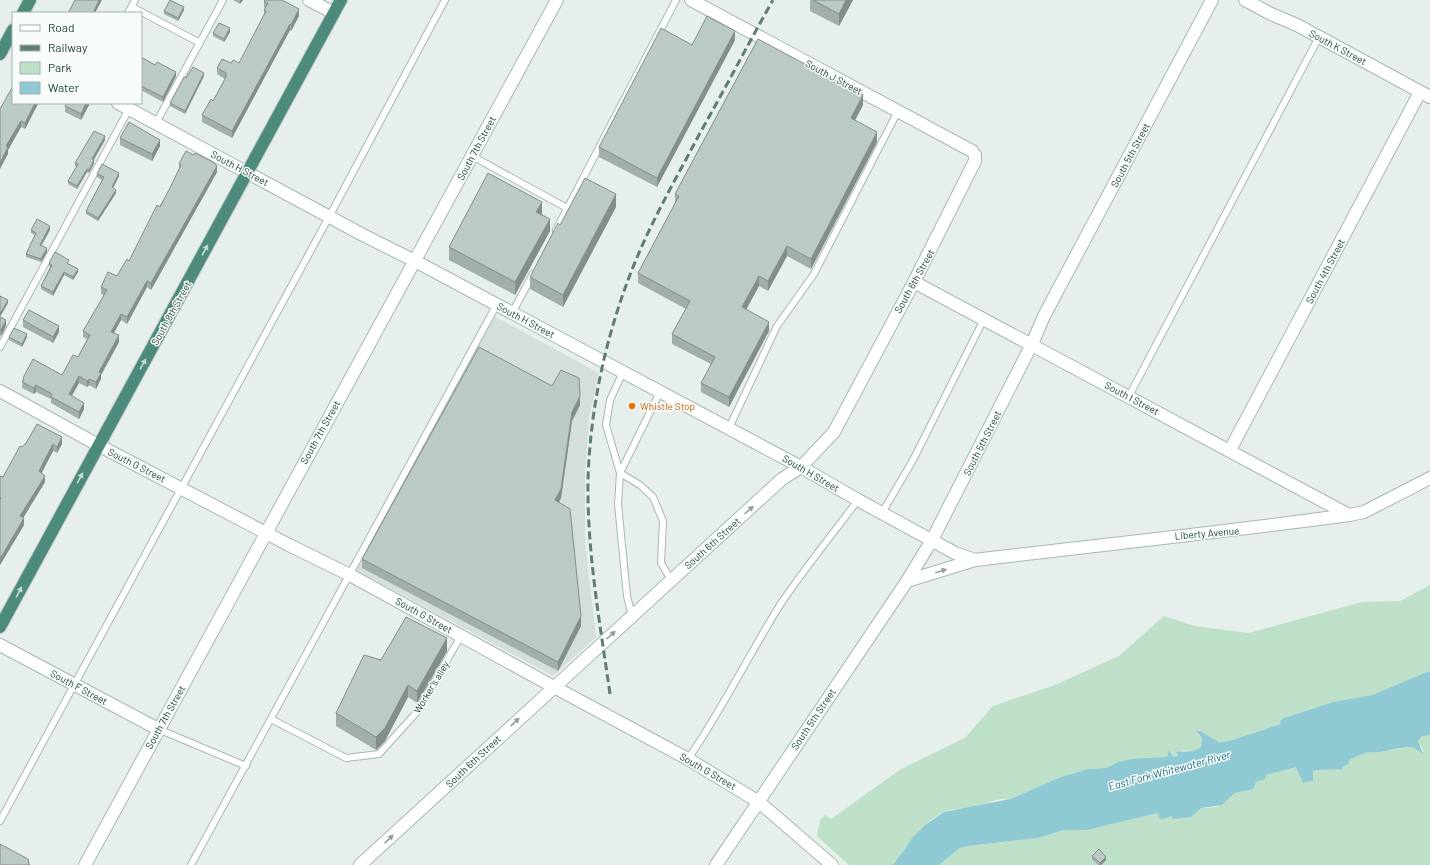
<svg xmlns="http://www.w3.org/2000/svg" width="1430" height="865" viewBox="0 0 1430 865" font-family="Barlow,sans-serif">
  <style>
    .built { fill: #d4dfda }
    .green { fill: #bfe0c8 }
    .water { fill: #8ec9d4 }
    .lines { fill: none; stroke-linecap: round; stroke-linejoin: round }
    .service-casing { stroke: #a8b8b2; stroke-width: 8 }
    .minor-casing { stroke: #a8b8b2; stroke-width: 14 }
    .trunk-casing { stroke: #c2cac8; stroke-width: 14 }
    .service { stroke: #fff; stroke-width: 6 }
    .minor { stroke: #fff; stroke-width: 12 }
    .trunk { stroke: #4c8a7c; stroke-width: 12 }
    .rail { stroke: #5f7d75; stroke-width: 3; stroke-dasharray: 8 4; stroke-linecap: butt }
    .wall { fill: #a1aea9 }
    .shaded-wall { fill: #838d89 }
    .building { fill: #bbcac4; stroke: #838d89 }
    .oneway { fill: #c4d9d4 }
    .oneway2 { fill: #92a09c }
    .food-dot { fill: #e8710a; stroke: #f7fbf9; stroke-width: 1.5 }
    .labels { text-anchor: middle; dominant-baseline: central; stroke-width: 3; stroke-linejoin: round; paint-order: stroke }
    .street-label { font-size: 10px; fill: #24423a; stroke: #f7fbf9 }
    .food-label { font-size: 10px; fill: #c56008; stroke: #f7fbf9; text-anchor: start }
    .water-label { font-size: 11px; font-style: italic; fill: #1c6f80; stroke: #f7fbf9 }
  </style>
  <rect width="100%" height="100%" fill="#e6efeb"/>
  <path class="built" d="M488,313L599,373L589,417L585,475V542L596,637L553,676L351,567Z"/>
  <path class="green" d="M1430,585V671L1425,674L1372,695L1333,702L1284,718L1281,724L1229,741L1220,742L1200,732L1197,734L1202,738L1201,747L1193,751L1183,750L1177,757L1172,756L1169,749L1167,757L1118,762L1106,768L1088,769L1073,773L1010,799C998,797 985,805 974,807C964,809 953,808 944,812C921,823 907,845 893,865H849L817,836L820,820L825,815L831,819L901,769L965,738L993,706L1055,685L1119,656L1164,616L1195,626L1249,633L1362,602L1400,601Z
    M1430,735V865H1101L1106,860L1099,865H939L960,848L968,846L1038,838L1064,830H1087L1158,813L1162,819L1169,816L1196,811L1201,808L1217,807L1227,801L1235,793L1254,789L1256,782L1265,779L1266,775L1296,767L1303,783L1311,782L1313,771L1316,769L1342,767L1349,759L1368,752C1375,755 1402,747 1412,747C1415,748 1421,751 1424,752L1418,741L1422,736Z"/>
  <path class="water" d="M1430,671V735L1422,736L1418,741L1423,754C1420,752 1415,748 1412,747C1400,746 1377,755 1368,752L1350,759L1348,764L1342,767L1343,769L1316,770L1313,771V781L1303,783L1296,767L1266,775L1265,779L1256,782L1254,789L1235,793L1222,805L1201,808L1191,817L1173,819L1172,816L1163,819H1160L1158,813L1087,830H1064L1038,838L968,846L960,848L939,865H893L913,837L925,825L944,812L1010,799L1061,777L1088,769L1106,768L1118,762L1132,759L1167,757L1169,749L1172,756L1177,757L1178,755L1176,752L1193,751L1201,747L1202,738L1197,732L1200,731L1219,742L1229,741L1281,724L1280,721L1284,718L1333,702L1372,695Z"/>
  <g class="lines">
    <defs>
      <path id="service" d="M132,7L200,43
        M128,13L135,0
        M156,123L223,0
        M472,156L567,208
        M556,230L676,0
        M512,313L533,274
        M0,347L129,109
        M623,372L610,400L606,425L620,473L618,504L627,596L632,616
        M660,392L620,473L640,485L653,497L663,521L661,563L671,580
        M1129,396L1319,37
        M729,428L777,326L814,274L898,111
        M882,513L913,460L984,319
        M271,719L346,758L379,754L416,713L461,636
        M158,729L246,766
        M688,759C722,710 748,656 780,605C804,569 832,535 858,500
        M0,821L329,217L445,0
        M191,865L497,304"/>
      <path id="minor" d="M309,0L334,13
        M1245,0L1271,14L1297,25L1430,97
        M118,103L363,235L415,261L801,467L858,500L955,553L975,560C1100,545 1224,532 1349,515L1364,512L1430,478
        M914,282L1349,515
        M0,391L98,445L289,545L350,575L554,687L688,759L759,802L832,865
        M1230,450L1420,92
        M907,581L975,560
        M0,645L158,729
        M85,865L557,0
        M360,865L782,479L801,467L834,432L914,282L975,161V155L972,151L691,0
        M716,865L907,581L932,540L1032,344L1044,316L1212,0"/>
      <path id="trunk" d="M23,13L30,0
        M0,54L13,30
        M0,627L341,0"/>
    </defs>
    <use href="#service" class="service-casing"/>
    <use href="#minor" class="minor-casing"/>
    <use href="#trunk" class="trunk-casing"/>
    <use href="#service" class="service"/>
    <use href="#minor" class="minor"/>
    <use href="#trunk" class="trunk"/>
    <path class="rail" d="M610,694C600,623 587,553 588,481C590,404 608,326 638,255C656,213 679,173 700,133C725,89 748,44 773,0"/>
  </g>
  <path class="wall" d="M233,0H243L240,4Z
    M810,0H853L839,26L810,11Z
    M264,1L299,16L291,31L290,30L232,138L202,122V115L213,101L225,79L217,74V68L231,63H239L264,16V10L265,8L264,7Z
    M184,10L178,21L164,14V11Z
    M230,32L224,42L213,36V33Z
    M735,40L657,187L599,157V147L692,45Z
    M141,57L176,76L163,102L141,90Z
    M204,76L185,114L170,106V103L186,78Z
    M38,103L25,129L21,127L8,150V154L0,109Z
    M89,103V105L81,120L65,112V106Z
    M863,105L855,120L877,142L811,269L787,256L768,291L759,286L746,310L769,331L729,407L701,392V383L711,364L672,344V334L686,309L638,283V273L675,204V194Z
    M120,138L160,146L152,161L120,145Z
    M105,140L94,160V163L89,173L87,172L77,189L68,184V181L77,167L75,166V163Z
    M179,164L217,172L151,290L147,287L127,324L121,320L114,333L119,342L101,375V379L96,389L89,385L87,387L79,383L72,396L84,409L79,419L51,403V399L36,392L34,394L22,388L23,378L62,375L78,357L87,339L83,337V331L104,295L101,294V287L117,276L129,261L171,186L179,169Z
    M97,174L119,176L113,188L116,193L98,221L86,214V211L102,180L97,177Z
    M616,207L563,307L530,289V277L560,225Z
    M542,214L550,231L515,295L449,260V247Z
    M31,230H50L41,246L47,252L41,262L26,257V254L35,235L31,233Z
    M49,263H68L78,272L73,280L64,275L53,296L41,289V286L50,267L49,266Z
    M0,317L6,326L1,336L0,335Z
    M23,320L59,332L53,343L23,327Z
    M9,337H27L22,347L9,340Z
    M580,405L572,421L561,498L559,502L581,626L558,671L362,568V559Z
    M62,444L57,453L53,451L42,473L45,482L23,518L24,525L0,565V476L3,477L22,447Z
    M447,651L417,703L408,697L385,741L376,750L336,726V713L381,660Z
    M1092,856L1106,860L1101,865H1098L1092,859Z"/>
  <path class="shaded-wall" d="M99,0H102L95,13H93Z
    M240,0H243L240,4Z
    M846,0H853L839,26V14Z
    M184,7V10L178,21V18Z
    M299,9V16L291,31V25Z
    M290,24V30L232,138V131Z
    M230,28V32L224,42V39Z
    M735,31V40L657,187V178Z
    M176,72V76L163,102V97Z
    M204,73V76L185,114V111Z
    M863,95V105L851,128V118Z
    M35,103H38V104L25,129V123Z
    M86,103H89V105L81,120V114Z
    M21,121V127L8,150V154L0,169V163L6,146Z
    M877,132V142L811,269V259Z
    M105,136V140L92,162V159Z
    M160,140V146L152,161V154Z
    M94,160V163L89,173V170Z
    M217,166V172L151,290V283Z
    M87,169V172L77,189V186Z
    M119,173V176L112,190V187Z
    M116,190V193L98,221V218Z
    M616,194V207L563,307V295Z
    M542,202V214L536,224V212Z
    M550,219V231L515,295V282Z
    M50,226V230L40,248V245Z
    M787,246V256L768,291V281Z
    M47,248V252L41,262V259Z
    M78,269V272L73,280V277Z
    M64,272V275L53,296V292Z
    M759,276V286L742,317V307Z
    M147,281V287L127,324V317Z
    M8,300V303L0,317V314Z
    M121,314V320L111,338V332Z
    M6,320V326L1,336V330Z
    M769,322V331L729,407V397Z
    M59,326V332L53,343V337Z
    M27,334V337L22,347V344Z
    M119,335V342L101,375V379L96,389V382L99,372Z
    M79,376V383L69,400V394Z
    M89,379V385L87,387V381Z
    M36,385V392L34,394V388Z
    M580,396V405L572,421L561,498L555,509V500L572,412Z
    M84,403V409L79,419V412Z
    M62,437V444L57,453V447Z
    M53,444V451L39,477V471Z
    M45,476V482L20,523V516Z
    M24,518V525L0,565V559Z
    M581,616V626L558,671V662Z
    M447,638V651L417,703V691Z
    M408,685V697L385,741L376,750V737Z
    M1106,857V860L1101,865H1100V863Z"/>
  <path class="building" d="M75,0H99L93,13H68Z
    M170,0L184,7L178,18L164,11Z
    M265,0H282L299,9L291,25L290,24L232,131L202,115L211,99L213,101L226,77V73L217,68L222,59L231,63L233,60L239,63L266,11L264,10L268,3L264,1Z
    M813,0H846L839,14Z
    M707,16L735,31L657,178L599,147L661,28L692,45Z
    M219,23L230,28L224,39L213,33Z
    M758,39L863,95L851,118L877,132L811,259L787,246L768,281L759,276L742,307L769,322L729,397L701,383L715,357L672,334L690,301L638,273L679,196L675,194Z
    M141,57L155,65L157,62L176,72L163,97L141,86Z
    M193,67L204,73L185,111L170,103L184,77L186,78Z
    M13,86V103H35L25,123L21,121L6,146L8,147L0,163V109Z
    M67,103H86L81,114L65,106Z
    M129,122L160,140L152,154L120,138Z
    M94,131L105,136L92,159L94,160L89,170L87,169L77,186L68,181L78,164L75,163Z
    M186,151L194,155L195,153L213,162L217,166L151,283L147,281L127,317L121,314L111,332L119,335L99,372L101,373L96,382L89,379L87,381L79,376L69,394L84,403L79,412L51,397L52,394L36,385L34,388L22,382L24,379L23,378L33,359L62,375L73,355L78,357L90,335L83,331L107,290L101,287L108,272L117,276L127,259L129,261L157,205L160,207L171,186L181,165L179,164Z
    M102,164L119,173L112,187L116,190L98,218L86,211L104,177L97,174Z
    M488,173L542,202L536,212L550,219L515,282L449,247Z
    M585,178L616,194L563,295L530,277L558,223L560,225Z
    M37,219L50,226L40,245L47,248L41,259L26,254L36,233L31,230Z
    M55,252L69,260L67,263L78,269L73,277L64,272L53,292L41,286L52,265L49,263Z
    M0,296L8,300L0,314Z
    M29,310L59,326L53,337L23,320Z
    M0,317L6,320L1,330L0,329Z
    M14,328L27,334L22,344L9,337Z
    M479,347L552,386L561,370L579,378L580,396L572,412L561,489L555,500L570,509L581,616L558,662L362,559Z
    M37,424L62,437L57,447L53,444L39,471L45,476L20,516L24,518L0,559V500L1,498L0,497V476L3,477L20,446L22,447L26,443Z
    M406,617L447,638L417,691L408,685L385,728L376,737L336,713L364,655L381,660Z
    M0,844L28,859L29,864L30,865H0Z
    M1099,849L1106,857L1100,863L1092,856Z"/>
  <defs><path id="oneway-solid" d="M-6-.8H1V-3.2L6.5 0L1 3.2V.8H-6Z"/></defs>
  <g class="oneway">
    <use href="#oneway-solid" transform="translate(205 250) rotate(-61)"/>
    <use href="#oneway-solid" transform="translate(143 364) rotate(-61)"/>
    <use href="#oneway-solid" transform="translate(80 478) rotate(-62)"/>
    <use href="#oneway-solid" transform="translate(19 592) rotate(-62)"/>
  </g>
  <g class="oneway2">
    <use href="#oneway-solid" transform="translate(749 510) rotate(-42)"/>
    <use href="#oneway-solid" transform="translate(941 571) rotate(-18)"/>
    <use href="#oneway-solid" transform="translate(611 635) rotate(-42)"/>
    <use href="#oneway-solid" transform="translate(515 722) rotate(-43)"/>
    <use href="#oneway-solid" transform="translate(389 839) rotate(-43)"/>
  </g>
  <circle class="food-dot" cx="632" cy="406" r="4"/>
  <g class="labels">
    <g class="street-label">
      <text transform="translate(1338 47) rotate(28)">South K Street</text>
      <text transform="translate(834 77) rotate(28)">South J Street</text>
      <text transform="translate(476 148) rotate(-62)">South 7th Street</text>
      <text transform="translate(1130 155) rotate(-62)">South 5th Street</text>
      <text transform="translate(240 168) rotate(28)">South H Street</text>
      <text transform="translate(1325 271) rotate(-62)">South 4th Street</text>
      <text transform="translate(914 281) rotate(-61)">South 6th Street</text>
      <text transform="translate(171 313) rotate(-61)">South 8th Street</text>
      <text transform="translate(526 320) rotate(28)">South H Street</text>
      <text transform="translate(1132 398) rotate(28)">South I Street</text>
      <text transform="translate(320 432) rotate(-61)">South 7th Street</text>
      <text transform="translate(982 443) rotate(-63)">South 5th Street</text>
      <text transform="translate(137 465) rotate(27)">South G Street</text>
      <text transform="translate(811 473) rotate(30)">South H Street</text>
      <text transform="translate(1207 533) rotate(-5)">Liberty Avenue</text>
      <text transform="translate(712 543) rotate(-42)">South 6th Street</text>
      <text transform="translate(424 615) rotate(29)">South G Street</text>
      <text transform="translate(79 687) rotate(28)">South F Street</text>
      <text transform="translate(431 687) rotate(-59)">Worker's alley</text>
      <text transform="translate(165 717) rotate(-61)">South 7th Street</text>
      <text transform="translate(813 719) rotate(-56)">South 5th Street</text>
      <text transform="translate(473 761) rotate(-43)">South 6th Street</text>
      <text transform="translate(708 771) rotate(30)">South G Street</text>
    </g>
    <g class="food-label">
      <text x="640" y="406">Whistle Stop</text>
    </g>
    <g class="water-label">
      <text transform="translate(1169 770) rotate(-15)">East Fork Whitewater River</text>
    </g>
  </g>
  <rect x="12" y="12" width="130" height="92" fill="#f7fbf9" stroke="#a3b1ad"/>
  <rect x="20" y="25" width="20" height="6" fill="#ffffff" stroke="#a3b1ad"/>
  <text x="48" y="32" font-size="12" fill="#24423a">Road</text>
  <rect x="20" y="45" width="20" height="6" fill="#5f7d75" stroke="#a3b1ad"/>
  <text x="48" y="52" font-size="12" fill="#24423a">Railway</text>
  <rect x="20" y="62" width="20" height="12" fill="#bfe0c8" stroke="#a3b1ad"/>
  <text x="48" y="72" font-size="12" fill="#24423a">Park</text>
  <rect x="20" y="82" width="20" height="12" fill="#8ec9d4" stroke="#a3b1ad"/>
  <text x="48" y="92" font-size="12" fill="#24423a">Water</text>
</svg>
